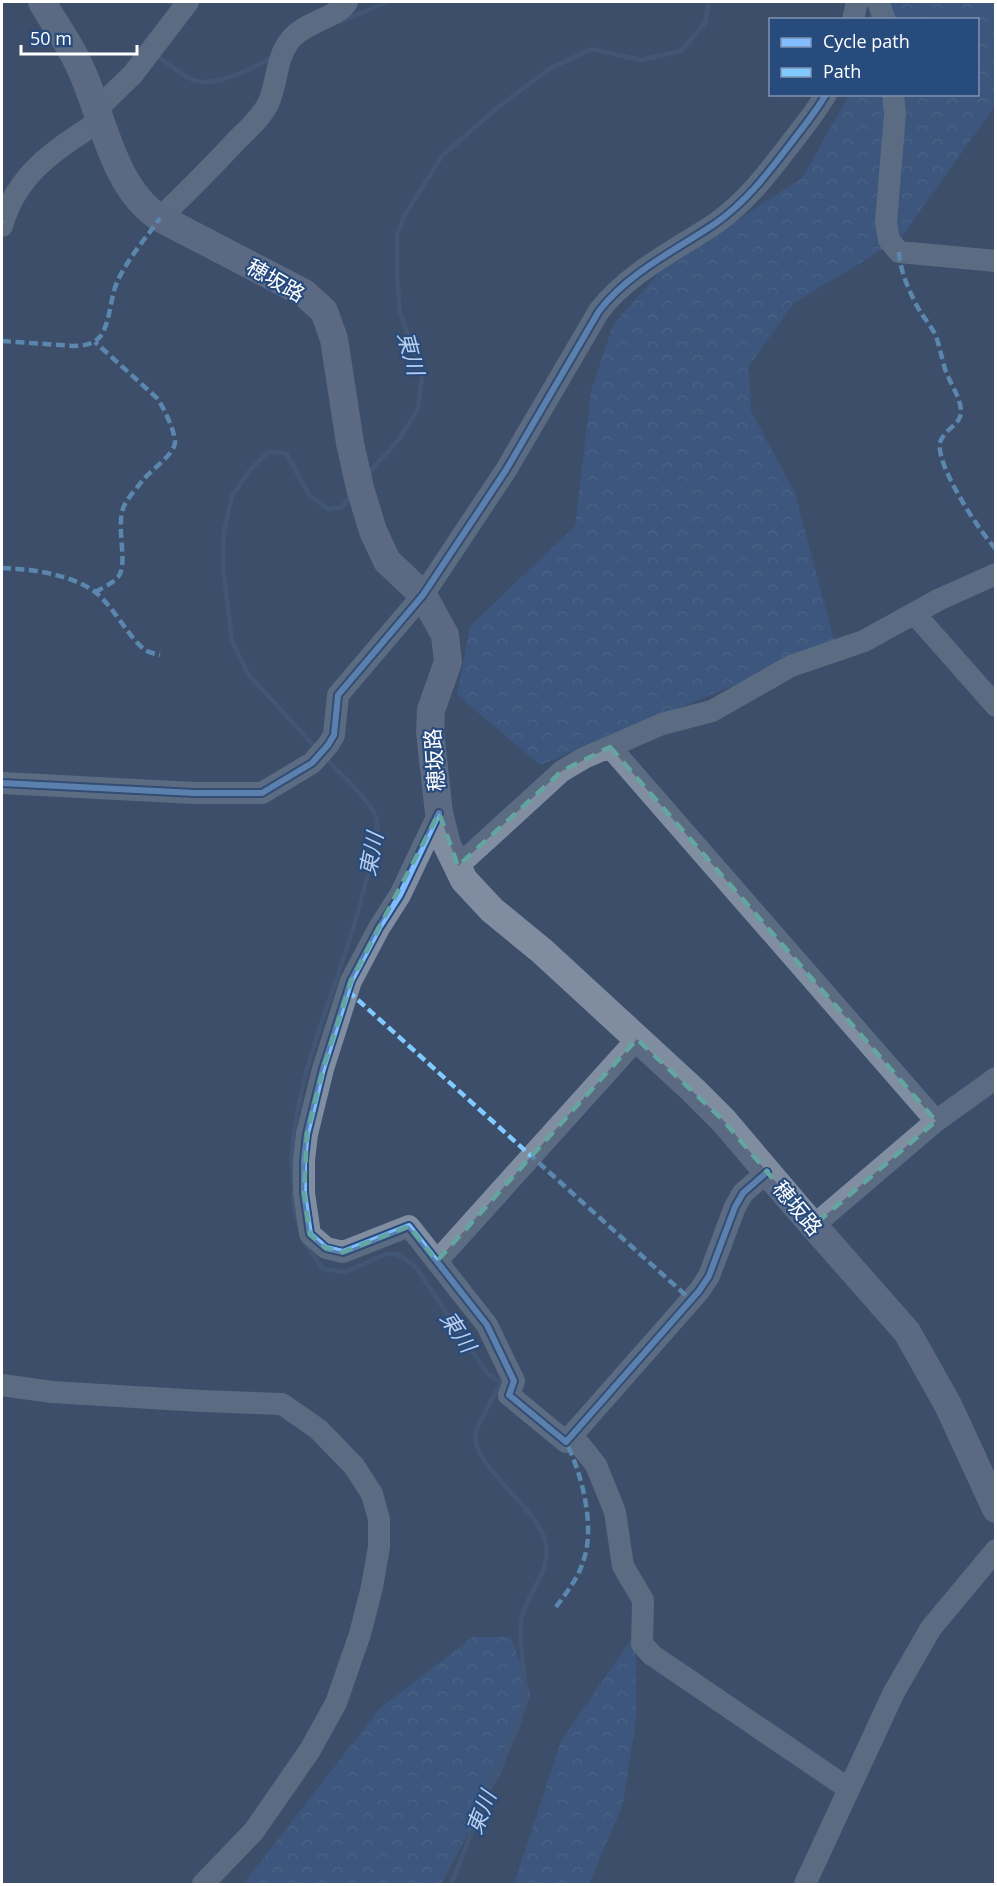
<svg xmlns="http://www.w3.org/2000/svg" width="997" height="1886" viewBox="0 0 997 1886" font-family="'Open Sans','Noto Sans JP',sans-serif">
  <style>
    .forest { fill: url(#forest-crowns) }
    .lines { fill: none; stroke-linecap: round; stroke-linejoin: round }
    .stream { stroke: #476083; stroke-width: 4.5 }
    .minor { stroke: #818ea1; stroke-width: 22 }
    .major { stroke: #808ca0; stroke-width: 28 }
    .quiet { stroke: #80caff; stroke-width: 4.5; stroke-dasharray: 9 4.5; stroke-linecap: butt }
    .cycleway-casing { stroke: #284b7e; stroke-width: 10 }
    .cycleway { stroke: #80bcff; stroke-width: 6 }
    .marked { fill: none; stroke: #63a6a1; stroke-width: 4.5; stroke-dasharray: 12 8; stroke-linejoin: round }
    .labels { text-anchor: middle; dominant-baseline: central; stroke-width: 4.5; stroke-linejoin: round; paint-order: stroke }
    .street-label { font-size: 21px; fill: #fff; stroke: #284b7e }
    .water-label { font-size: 22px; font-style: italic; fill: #b9cfec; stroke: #284b7e }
  </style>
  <defs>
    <pattern id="forest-crowns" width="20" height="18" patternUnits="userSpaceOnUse" patternTransform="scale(1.5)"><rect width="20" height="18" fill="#3c6194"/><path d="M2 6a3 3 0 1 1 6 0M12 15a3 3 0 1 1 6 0" fill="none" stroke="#5979a4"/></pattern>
  </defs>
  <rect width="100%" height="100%" fill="#3c4e6a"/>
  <path class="forest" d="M872,2H995V106L900,239L794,303L749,366L751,411L795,493L835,644L540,765L457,695L470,626L575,526L591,391L613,325L664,267L802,178L849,95L978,94V20L868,19Z
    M636,1632V1720L623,1804L589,1884H514L561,1741Z
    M473,1637H511L531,1695L502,1770L441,1884H243L381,1707Z"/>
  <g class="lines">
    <path class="stream" d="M169,2L172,4
      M340,22L387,2
      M156,55C167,63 179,73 191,79C212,90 253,68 271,58
      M367,475L400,438L418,409L422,377L400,312L397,276V236L404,216L442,156L498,107L549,69L592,49L640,60L681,51L705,23L709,2
      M316,748L248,674L232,641L223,567L224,531L232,496L249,471L268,452L286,453L309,495L328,509L342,507L351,496
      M293,1185C293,1174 291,1163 292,1153C298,1062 343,977 364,889C369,869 379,843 377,822C375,803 339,773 326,759
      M293,1193L294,1210L298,1223
      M303,1240L323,1269L346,1272L386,1254H397L415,1266L487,1373L501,1383C495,1396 479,1420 476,1432C468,1465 540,1507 546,1545C551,1573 525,1595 521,1621C518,1646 528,1680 524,1703C519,1734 501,1759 489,1787C476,1819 465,1852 451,1884"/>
    <path class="minor" d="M878,2L885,20
      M853,20L857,2
      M893,94L895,114L886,222L889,240L899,252L996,261
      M97,109L133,74L188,2
      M160,218C186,193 211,168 235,142C247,130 260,119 268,104C278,83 275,58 291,39C305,22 339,17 347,2
      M2,226C17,172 57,149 101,120
      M914,613L996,706
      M610,747L936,1121
      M2,783L194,793H262L312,763L328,745L334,735L338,695L423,595L506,470L599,311C629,272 676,250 716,223C747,201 768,173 791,143C803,127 816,112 826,94
      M439,813L400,895L379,928L351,981L323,1069L307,1134L304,1160V1193L310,1234L326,1248L343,1252L409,1226L487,1325L514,1381L509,1395L566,1442L699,1291L709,1276L735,1207L743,1193L767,1172
      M458,866L562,771L584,758L662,724L712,711L791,666L864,641L940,599L996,574
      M813,1226L936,1121L996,1078
      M437,1261L637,1039
      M2,1385L52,1392L201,1401L282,1404L318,1429L354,1466L372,1494L379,1519V1547L372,1587L360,1634L336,1703L310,1750L254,1831L203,1884
      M572,1435L596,1465L615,1512L623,1566L643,1600L642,1644L652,1655L849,1789
      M805,1884L894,1692L931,1628L996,1550"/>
    <path class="major" d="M42,2C54,23 69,43 79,65C103,114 112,188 160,218L304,293L324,311L334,339L350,443L360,488L373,531L387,561L423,595L445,635L448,662L431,710L430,732L439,813L447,845L464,880L492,910L542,951L693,1090L724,1121L797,1207L907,1332L948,1405L996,1509"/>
    <path class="quiet" d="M2,222L3,223
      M899,252C900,272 911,296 921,313C926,320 932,328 936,336C940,348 942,360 946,372C950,382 956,391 959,401C967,424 949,424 941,440C931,459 981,534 996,549
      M2,341L74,346C84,346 96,344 102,334C111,318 110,297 118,280C129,257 146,238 160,218
      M2,568C30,569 71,574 95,592C113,605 131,642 147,651C151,653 156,654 160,655
      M95,592C102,588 112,584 118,577C129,565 115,526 124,506C128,497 137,488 143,480C151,470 175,454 175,442C175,431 164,409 158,399L95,342
      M348,991L691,1300
      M556,1607C567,1592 579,1577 584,1559C595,1525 582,1474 566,1442"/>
    <defs>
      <path id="cycleway" d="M2,783L194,793H262L312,763L328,745L334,735L338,695L423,595L506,470L599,311C629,272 676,250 716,223C747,201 768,173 791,143C803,127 816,112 826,94
        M439,813L400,895L379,928L351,981L323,1069L307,1134L304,1160V1193L310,1234L326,1248L343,1252L409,1226L487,1325L514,1381L509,1395L566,1442L699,1291L709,1276L735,1207L743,1193L767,1172"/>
    </defs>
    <use href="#cycleway" class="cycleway-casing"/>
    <use href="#cycleway" class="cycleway"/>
  </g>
  <path d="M0 0H997V1886H0ZM610,747L936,1121L813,1226L724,1121L637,1039L437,1261L409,1226L343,1252L326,1248L310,1234L304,1193L307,1134L323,1069L351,981L439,813L458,866L562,771Z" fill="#3c4e6a" fill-opacity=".55" fill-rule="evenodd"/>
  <path class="marked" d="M610,747L936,1121L813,1226L724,1121L637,1039L437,1261L409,1226L343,1252L326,1248L310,1234L304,1193L307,1134L323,1069L351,981L439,813L458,866L562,771Z"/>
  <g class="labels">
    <g class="street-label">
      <text transform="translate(276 280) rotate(30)">穂坂路</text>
      <text transform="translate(434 760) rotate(-94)">穂坂路</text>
      <text transform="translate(798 1208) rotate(50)">穂坂路</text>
    </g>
    <g class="water-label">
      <text transform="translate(412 353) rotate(75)">東川</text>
      <text transform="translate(370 854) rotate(-79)">東川</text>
      <text transform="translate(459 1331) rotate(56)">東川</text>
      <text transform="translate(480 1812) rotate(-69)">東川</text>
    </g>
  </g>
  <rect width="997" height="1886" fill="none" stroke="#ffffff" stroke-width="6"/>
  <rect x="769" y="18" width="210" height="78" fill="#284b7e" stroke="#7e93b2" stroke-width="1.5"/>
  <rect x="781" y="38" width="30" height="9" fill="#80bcff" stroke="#7e93b2" stroke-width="1.5"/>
  <text x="823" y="48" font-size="18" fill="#ffffff">Cycle path</text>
  <rect x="781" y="68" width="30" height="9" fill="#80caff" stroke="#7e93b2" stroke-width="1.5"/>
  <text x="823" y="78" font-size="18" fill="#ffffff">Path</text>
  <path d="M21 45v9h116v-9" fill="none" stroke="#ffffff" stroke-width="3"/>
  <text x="30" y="45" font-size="18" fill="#ffffff" stroke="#284b7e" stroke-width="4.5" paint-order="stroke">50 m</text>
</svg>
